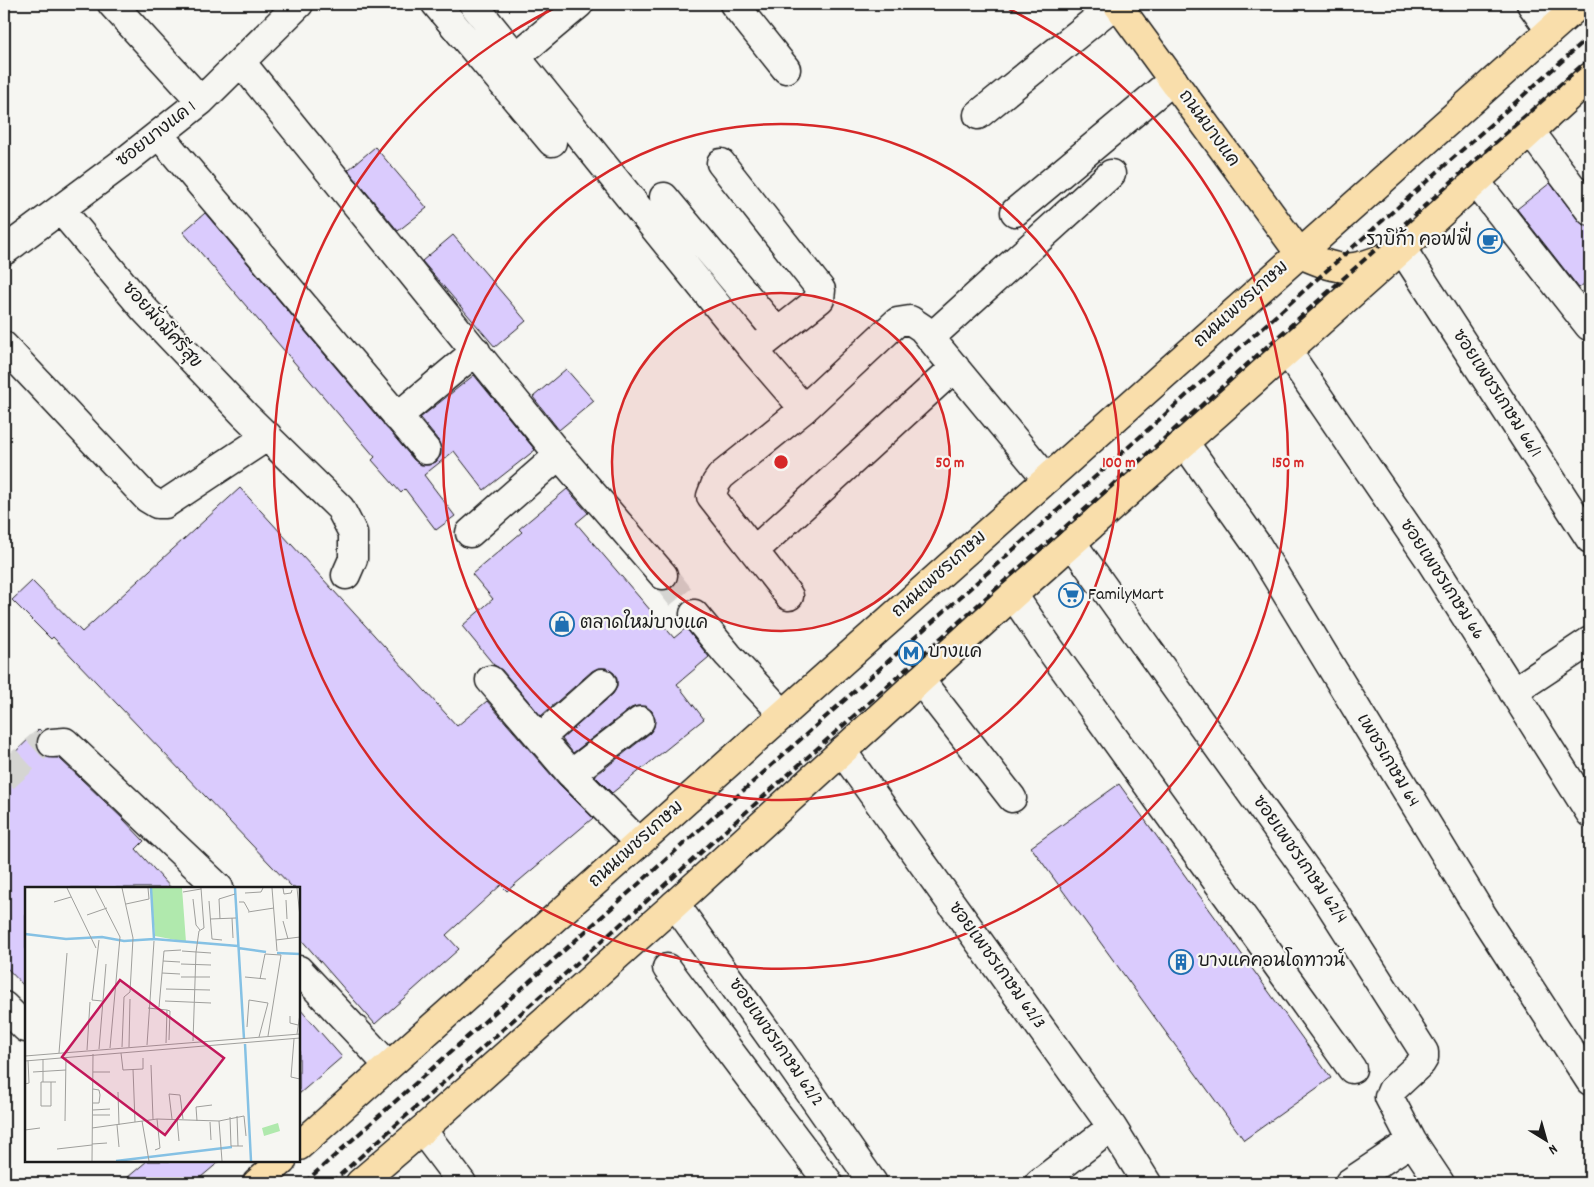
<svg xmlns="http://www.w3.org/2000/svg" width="1594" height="1187" viewBox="0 0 1594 1187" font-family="Dekko,'Playpen Sans Thai',sans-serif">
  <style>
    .building { fill: #dacbfd; stroke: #1c1c1c }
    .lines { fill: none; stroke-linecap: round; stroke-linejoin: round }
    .minor-tunnel { stroke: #d5d5d2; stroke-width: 28; stroke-dasharray: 28 14; stroke-linecap: butt }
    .minor-casing { stroke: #1c1c1c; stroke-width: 31 }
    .major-casing { stroke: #1c1c1c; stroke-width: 31 }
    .minor { stroke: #f6f6f2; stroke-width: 28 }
    .major { stroke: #f9deab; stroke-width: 28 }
    .rail { stroke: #1c1c1c; stroke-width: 4; stroke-dasharray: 8 4; stroke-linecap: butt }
    .ring { fill: none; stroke: #d62828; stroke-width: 2.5 }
    .labels { text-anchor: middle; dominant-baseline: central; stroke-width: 4.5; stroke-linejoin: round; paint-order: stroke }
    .street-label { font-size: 18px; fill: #1c1c1c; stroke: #f6f6f2 }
    .poi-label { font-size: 18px; fill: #1c1c1c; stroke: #f6f6f2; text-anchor: start }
    .inset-river { fill: none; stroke: #85c1e4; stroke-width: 2.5 }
    .inset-road { fill: none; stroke: #9f9f9c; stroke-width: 1 }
    .view { fill: #c2185b; fill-opacity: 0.15; stroke: #c2185b; stroke-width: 2.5 }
    .inset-edge { fill: none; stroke: #1c1c1c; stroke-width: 2.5 }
    .centre { fill: #d62828; stroke: #f6f6f2; stroke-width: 2.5 }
    .ring-label { font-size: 15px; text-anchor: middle; font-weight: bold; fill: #d62828; stroke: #f6f6f2; stroke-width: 4.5; stroke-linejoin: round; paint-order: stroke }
  </style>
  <rect width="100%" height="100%" fill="#f6f6f2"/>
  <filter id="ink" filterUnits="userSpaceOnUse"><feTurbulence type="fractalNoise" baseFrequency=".02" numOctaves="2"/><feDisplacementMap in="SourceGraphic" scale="10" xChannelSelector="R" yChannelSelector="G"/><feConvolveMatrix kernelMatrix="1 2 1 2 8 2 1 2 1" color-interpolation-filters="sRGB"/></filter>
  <g filter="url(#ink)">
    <path class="building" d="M375,147L427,208L398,231L348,170Z
      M1550,183L1578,220L1583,225L1590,227V279L1579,288L1517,209Z
      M205,213L414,460L421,465H429L436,462L441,455V448L438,440L420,418L474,375L535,450L484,490L454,451L424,475L455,516L436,530L405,489L401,493L372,460L375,457L183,232Z
      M453,235L526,321L495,347L422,261Z
      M566,369L594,401L559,430L533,397Z
      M240,488L457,726L487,701L559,784L593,818L507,891L501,885L446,935L459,949L375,1024L299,937V888H293L53,637L51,639L12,600L32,581L82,632Z
      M567,489L588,513L576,523L674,638L686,628L709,657L677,684L704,719L612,793L595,776L650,733L654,727L655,719L652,711L646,706H637L631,708L573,753L562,739L613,694L617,687V679L614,673L606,668H598L592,671L541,716L502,670L494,665L462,626L493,599L472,574L522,532L519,529Z
      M39,729L42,732L38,737L36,744L39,752L46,757L59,758L123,819L144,841L136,849L171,888H26V988L4,965V763Z
      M1119,784L1331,1078L1244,1140L1031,847Z
      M299,1008L342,1057L299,1094Z
      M147,1161H220L194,1183H121Z"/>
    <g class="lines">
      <path class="minor-tunnel" d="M663,575L694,614
        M4,778L40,745L52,743"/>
      <defs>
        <path id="minor" d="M112,4L201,101
          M436,4L552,142
          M473,4L754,351L804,409
          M734,4L786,69
          M1531,4L1550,30
          M517,56L579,4
          M241,62L559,455L663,575
          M978,115L1115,4
          M1530,131L1590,211
          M159,135L426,450
          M721,163L821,290L820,299L754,351
          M1476,182L1589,326L1590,325
          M664,197L777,332
          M61,210L144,309L245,415L340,508L353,533V559L346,575
          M1015,212L1173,80
          M1402,249L1590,539
          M4,251L125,161L201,101L299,4
          M930,338L1111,174
          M4,346L147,498L157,504H165L268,436
          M1287,351L1428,557L1590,813
          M397,417L476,351
          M1184,442L1257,545L1481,913L1590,1081
          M470,533L559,455
          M1072,543L1324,895L1424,1052V1058L1421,1063L1392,1090L1389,1097L1412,1141L1440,1183
          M754,551L955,367
          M1013,595L1050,649L1352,1069
          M789,596L711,496L716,483L721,476L804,409L897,322L910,320L922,328L1047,479
          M694,614L728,655L784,715
          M490,680L571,774L639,843
          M920,680L1012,798
          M1513,692L1590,641
          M540,738L602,683
          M52,743L65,742L219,888
          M842,751L1112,1127L1147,1183
          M571,774L640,721
          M675,904L790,1064L873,1183
          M667,968L829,1183
          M299,970L388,1065
          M4,1006L26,1028
          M422,1130L462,1183
          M1039,1183L1112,1127
          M1349,1183L1412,1141"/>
        <path id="major" d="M1117,4L1300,254C1335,269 1349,274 1385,257
          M299,1146L1580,4
          M257,1183L282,1161
          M360,1183L422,1130L675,904L1013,595L1402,249L1590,77"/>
      </defs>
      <use href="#minor" class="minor-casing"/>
      <use href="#major" class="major-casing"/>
      <use href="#minor" class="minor"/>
      <use href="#major" class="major"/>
      <path class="rail" d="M304,1183C732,800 1161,418 1590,36
        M331,1183L1590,58"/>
    </g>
  </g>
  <circle cx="781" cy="462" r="169" fill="#d62828" fill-opacity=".12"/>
  <g class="ring">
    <circle cx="781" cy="462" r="169"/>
    <circle cx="781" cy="462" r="338"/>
    <path d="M999 4A507 507 0 1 1 563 4"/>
  </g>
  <defs>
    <symbol id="cafe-ring" viewBox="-11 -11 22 22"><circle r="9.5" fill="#f6f6f2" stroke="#1f6fb2" stroke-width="1.5"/><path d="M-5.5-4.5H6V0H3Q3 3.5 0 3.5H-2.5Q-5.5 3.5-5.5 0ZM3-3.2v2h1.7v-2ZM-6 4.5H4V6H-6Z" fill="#1f6fb2"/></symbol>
    <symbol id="supermarket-ring" viewBox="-11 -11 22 22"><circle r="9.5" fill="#f6f6f2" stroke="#1f6fb2" stroke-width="1.5"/><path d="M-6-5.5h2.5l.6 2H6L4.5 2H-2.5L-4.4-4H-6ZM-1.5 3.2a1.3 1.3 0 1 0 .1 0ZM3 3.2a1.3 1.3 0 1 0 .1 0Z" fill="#1f6fb2"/></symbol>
    <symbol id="shop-ring" viewBox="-11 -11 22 22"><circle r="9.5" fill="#f6f6f2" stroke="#1f6fb2" stroke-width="1.5"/><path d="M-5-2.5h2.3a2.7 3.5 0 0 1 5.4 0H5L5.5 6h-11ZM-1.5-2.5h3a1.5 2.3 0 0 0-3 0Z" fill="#1f6fb2"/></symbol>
    <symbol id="metro-ring" viewBox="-11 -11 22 22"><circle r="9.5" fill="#f6f6f2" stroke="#1f6fb2" stroke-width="1.5"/><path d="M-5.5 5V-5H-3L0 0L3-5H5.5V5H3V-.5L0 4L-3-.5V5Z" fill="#1f6fb2"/></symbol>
    <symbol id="building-ring" viewBox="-11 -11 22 22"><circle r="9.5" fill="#f6f6f2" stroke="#1f6fb2" stroke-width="1.5"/><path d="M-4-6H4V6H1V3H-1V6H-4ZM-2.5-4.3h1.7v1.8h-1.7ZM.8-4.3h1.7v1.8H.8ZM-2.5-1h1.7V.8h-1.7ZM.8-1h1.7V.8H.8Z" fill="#1f6fb2"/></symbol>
  </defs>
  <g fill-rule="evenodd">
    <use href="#cafe-ring" x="1476" y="227" width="28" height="28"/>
    <use href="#supermarket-ring" x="1057" y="581" width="28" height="28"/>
    <use href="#shop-ring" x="548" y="610" width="28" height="28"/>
    <use href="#metro-ring" x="897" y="639" width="28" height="28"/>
    <use href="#building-ring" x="1167" y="948" width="28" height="28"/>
  </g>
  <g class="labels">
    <g class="street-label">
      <text transform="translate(1208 129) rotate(54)">ถนนบางแค</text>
      <text transform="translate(157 135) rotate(-38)">ซอยบางแค 1</text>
      <text transform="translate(1242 305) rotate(-42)">ถนนเพชรเกษม</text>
      <text transform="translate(161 326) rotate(48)">ซอยมั่งมีศรีสุข</text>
      <text transform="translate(1496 394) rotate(57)">ซอยเพชรเกษม 66/1</text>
      <text transform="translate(940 575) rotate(-42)">ถนนเพชรเกษม</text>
      <text transform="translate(1441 580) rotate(57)">ซอยเพชรเกษม 66</text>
      <text transform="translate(1387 761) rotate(59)">เพชรเกษม 64</text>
      <text transform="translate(637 845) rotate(-42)">ถนนเพชรเกษม</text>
      <text transform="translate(1299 860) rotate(55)">ซอยเพชรเกษม 62/4</text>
      <text transform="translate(996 966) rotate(54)">ซอยเพชรเกษม 62/3</text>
      <text transform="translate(775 1043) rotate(55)">ซอยเพชรเกษม 62/2</text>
    </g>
    <g class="poi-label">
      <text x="1472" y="241" text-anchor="end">ราบิก้า คอฟฟี่</text>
      <text x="1088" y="595">FamilyMart</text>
      <text x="580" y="624">ตลาดใหม่บางแค</text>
      <text x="928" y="653">บางแค</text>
      <text x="1198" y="962">บางแคคอนโดทาวน์</text>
    </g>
  </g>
  <g transform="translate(25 887)">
    <rect width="275" height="275" fill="#f6f6f2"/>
    <path d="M126,1H157L161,55L130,49ZM253,236L255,244L239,249L237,241Z" fill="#b0e9ad"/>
    <path class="inset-river" d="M126,1L129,52M210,1L219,152M0,47L41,52L77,50L99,54L129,52L213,59M213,61L241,65M252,66L275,67M220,157L226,274M91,274L207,260"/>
    <path class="inset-road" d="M42,1L71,61M70,1L95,50L85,161M97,1L108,51L105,105L99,110L97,160M247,1L252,64M258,1L259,7L266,6L267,3M272,1L275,30M158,5L176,2M220,6L236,5L238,1M168,12L171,38L175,43M261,13L262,32M184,14L187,52L197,53M29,15L46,10M214,15H219L224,24M101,17L124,12L123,1M223,25L249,21M62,28L82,21M207,31L208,51M185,32L211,31M195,32L194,12L210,7M258,34L263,52M74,53L67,113L77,114M251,53L275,50M157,64L186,66M138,74L155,75M156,77L186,78M137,86L155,87M156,90H185M220,90L241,92M235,92L240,67L256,68L243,149M141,102L185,103M140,114L186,116M134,120L139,64L156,63M123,121L142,123L141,156M142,123L145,124L144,153M265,129V136L273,138M222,140L224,113L243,116L234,150M272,147L275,127M269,152L266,190L275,192M168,154L171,65L174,44L179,41L176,1M122,158L129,54M104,160L105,112M74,162L81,77M62,163L65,115M34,166L42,66M96,166L98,183L118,182V171M0,169L275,147M18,172V195M0,174L275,151M126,178L128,232M108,182L110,235M8,185L41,183M68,185H85M26,195V219H16V195H31M0,197L4,196L3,173M93,205L94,238M68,216H74L75,208L74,203L68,202M68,223L85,222M68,228H85M212,229L213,259M205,230L206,259H218M147,232L144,207L155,208L158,232M152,232L154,254M40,234L41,170M117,234L124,274M172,234L171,220L187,218M194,234L219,229L221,249M185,235L186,253M92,238L94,260M67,241L132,232L194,234L197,274M0,243L15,241M67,257L82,256M32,262L67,258M130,263L135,261L132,232M67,274L68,167"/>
    <path class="view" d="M95,93L199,171L140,248L37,170Z"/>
    <rect width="275" height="275" class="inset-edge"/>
  </g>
  <circle cx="781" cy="462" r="8" class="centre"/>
  <g class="ring-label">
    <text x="950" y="467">50 m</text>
    <text x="1119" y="467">100 m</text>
    <text x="1288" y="467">150 m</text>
  </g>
  <rect width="1594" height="1187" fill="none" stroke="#f6f6f2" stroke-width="20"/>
  <rect x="10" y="10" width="1574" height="1167" fill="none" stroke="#1c1c1c" stroke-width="2" filter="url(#ink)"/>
  <g transform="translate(1546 1140) rotate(143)" stroke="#f6f6f2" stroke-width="4" paint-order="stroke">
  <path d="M0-4L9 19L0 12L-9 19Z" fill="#1c1c1c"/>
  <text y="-8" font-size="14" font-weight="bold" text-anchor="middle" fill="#1c1c1c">N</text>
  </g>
</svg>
